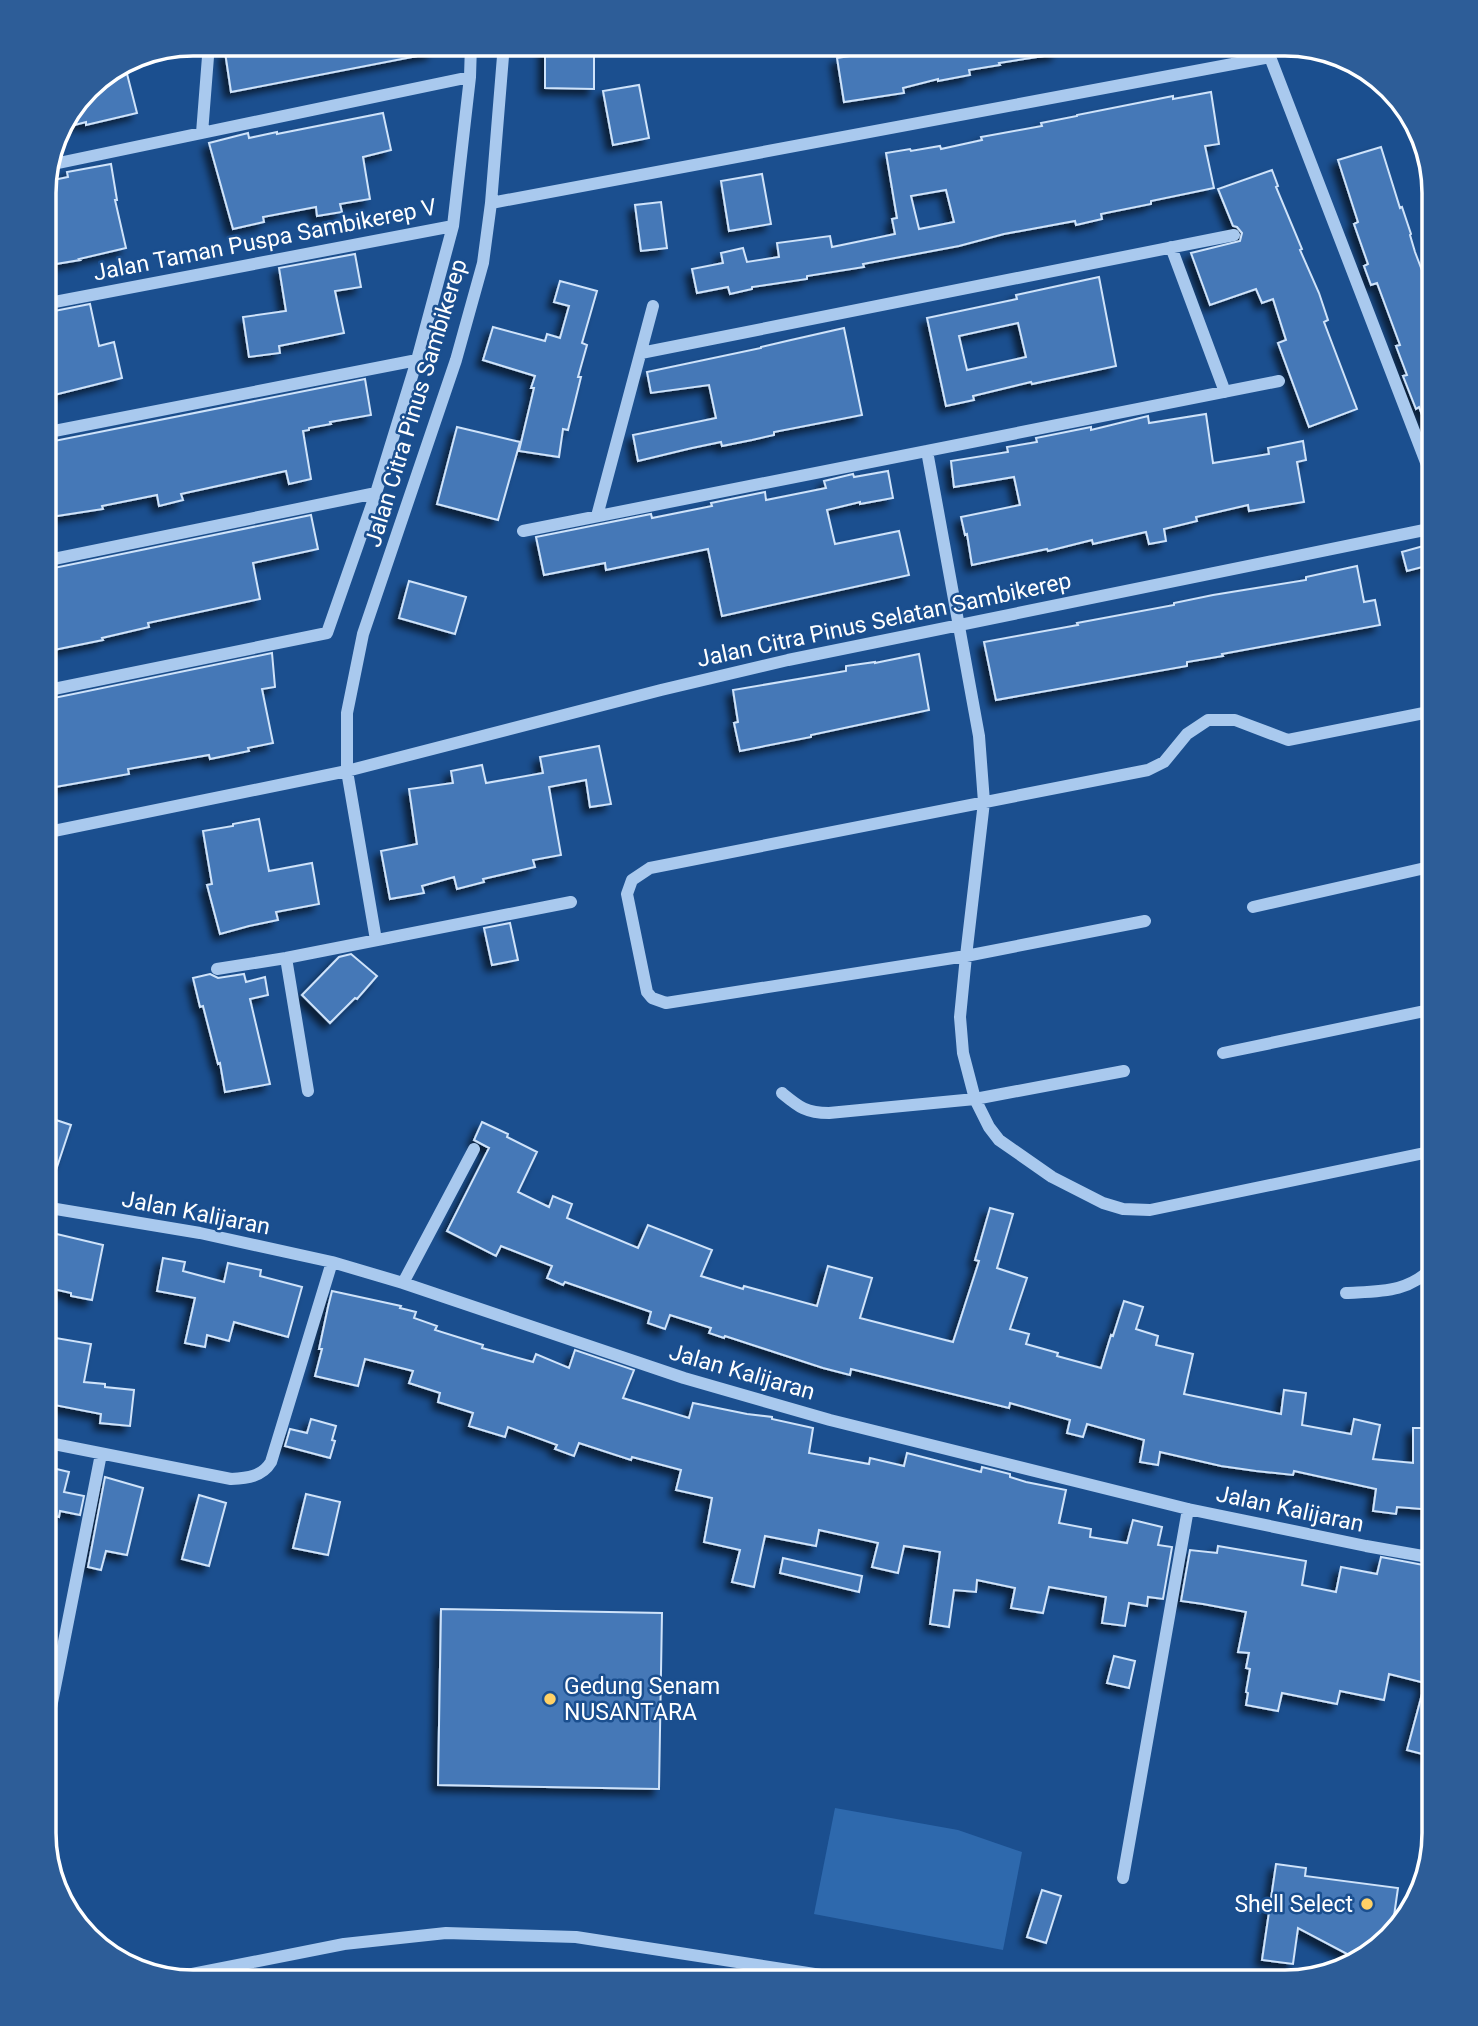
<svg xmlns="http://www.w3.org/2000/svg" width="1478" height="2026" viewBox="0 0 1478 2026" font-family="Roboto,sans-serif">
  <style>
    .green { fill: #2e69ad }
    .building { fill: #4478b7; stroke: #cfe3fa; stroke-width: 2; fill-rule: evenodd; filter: url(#shadow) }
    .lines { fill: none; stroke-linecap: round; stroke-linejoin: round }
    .minor { stroke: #a9c9ee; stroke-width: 12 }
    .poi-dot { fill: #ffd166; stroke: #1b4f8f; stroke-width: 2.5 }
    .labels { text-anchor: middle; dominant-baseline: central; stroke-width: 5; stroke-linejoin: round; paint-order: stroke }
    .street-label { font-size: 23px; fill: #fff; stroke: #1b4f8f }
    .poi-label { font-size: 23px; fill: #fff; stroke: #1b4f8f; text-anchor: start }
    .rim { fill: none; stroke: #fff; stroke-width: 3.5 }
  </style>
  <defs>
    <filter id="shadow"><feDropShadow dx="-6" dy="6" stdDeviation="3.5" flood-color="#0009"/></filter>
  </defs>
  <rect width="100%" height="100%" fill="#1b4f8f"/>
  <path class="green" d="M835,1808L958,1830L1022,1852L1003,1950L814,1914Z"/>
  <path class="building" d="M267,44H432L433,53L231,92L225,52L267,45Z
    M545,44H594V89L545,88Z
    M900,44H1057V54L999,63L1000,65L969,70L970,75L938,81V79L903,88L904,93L844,102L837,58L901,48Z
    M124,62L137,113L86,125V122L59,129L94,81Z
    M639,85L649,138L613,145L603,91Z
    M1211,92L1219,144L1205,146L1214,188L1151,201V204L1101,214L1102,219L1076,225L1075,221L1004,234L959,246L863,264L864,267L807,276V279L752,287V289L730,294L728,287L697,293L692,269L723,263L721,253L743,248L747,262L779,257L777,243L830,236L832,247L895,234L892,219L897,218L886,153L910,149L911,151L940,146L941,149L982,140L981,137L1042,126L1041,123L1077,116V115L1173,96V99ZM946,190L954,222L919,229L911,196Z
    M383,113L391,150L363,157L370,199L340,204L342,212L317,216L316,207L263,217L264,222L233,229L209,143L248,133L249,138L277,132V134Z
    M1381,147L1400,208L1402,207L1411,234L1410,235L1415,252L1434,302L1433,443L1419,407L1416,409L1403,376L1407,375L1396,346L1400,345L1377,283L1371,285L1364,266L1368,264L1354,224L1358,222L1338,160Z
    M111,164L117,200H115L126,248L79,259L80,260L44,266V182L68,177L67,172Z
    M1272,170L1278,186L1276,187L1302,249L1300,250L1319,293L1328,320L1324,322L1357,409L1309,427L1278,343L1286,340L1273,299L1262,303L1256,289L1210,305L1191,253L1240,241L1242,233L1237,227L1233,226L1218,189Z
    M762,174L771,224L729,231L721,181Z
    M661,202L667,248L641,251L635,205Z
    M355,254L361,287L335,291L344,333L279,346L280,353L249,357L243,317L286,311L279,268Z
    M1099,277L1116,366L1032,384L1031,382L973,396L974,400L946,406L927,318L1017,299L1016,295ZM1018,323L1026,357L967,370L959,336Z
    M560,281L597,291L582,343L587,345L578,377H581L568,430L563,429L559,457L519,451L534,388H531L535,376L483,360L493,327L545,341L547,334L560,338L569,306L554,302Z
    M90,304L99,346L114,342L122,378L54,395L53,391L44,393V313Z
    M844,328L862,415L774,432V435L752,440L722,446L721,442L692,448L638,461L633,435L716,418L709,385L651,393L647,372L761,348V347L791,340Z
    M365,379L371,415L330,422L331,424L309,428V430L303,431L311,479L289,484L286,471L181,494L183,500L159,506L157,495L102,506L103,509L44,518V443Z
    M1206,414L1213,463L1269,454L1268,448L1303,441L1306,460L1297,462L1304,502L1249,511L1248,505L1196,517L1197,521L1164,529L1166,541L1149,544L1146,532L1093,544L1092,540L1048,551L1047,549L972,565L967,534L965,535L961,517L1020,505L1014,477L954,487L951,461L1008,452L1007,447L1037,442L1036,438L1091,427V430L1148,416L1149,423Z
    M457,427L520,442L498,520L437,504Z
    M888,471L893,498L860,504V502L827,510L835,544L899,531L909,575L722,616L708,549L606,570L605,563L544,575L536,537L651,514L652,518L712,506L711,503L765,492L766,500L826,488L824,481L853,474L854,477Z
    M311,515L318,549L253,563L260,599L148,623L149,627L102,638L103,640L44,652V570Z
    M1434,543V564L1407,571L1402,552Z
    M1357,566L1364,602L1375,600L1380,625L1222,654L1223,656L1187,662V666L996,700L984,642L1078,625L1077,623L1174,605V603L1213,595L1306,580V577Z
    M409,581L466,597L455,634L399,618Z
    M272,653L275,687L262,689L273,743L248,748L249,751L210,759L209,755L128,769L129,774L44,789V700Z
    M919,654L929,710L811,735V737L740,751L734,723L738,722L733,690L846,671V666L875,662V663Z
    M599,746L611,804L590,807L586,780L549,787L561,855L533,860L535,867L483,879L484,882L457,889L454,877L422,886L424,893L390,899L381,851L417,844L409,789L453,783L451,771L482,765L486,783L543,773L540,757Z
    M259,819L269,871L312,863L319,904L276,912L278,920L249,926L220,934L207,885L212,884L203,831L233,826V824Z
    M510,923L518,960L492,965L484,928Z
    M351,954L377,976L357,999L355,998L330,1023L302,995L339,957Z
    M210,974L218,978L244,974L246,982L265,977L268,995L250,999L270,1084L225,1092L220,1063L218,1064L203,1006L200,1007L193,978Z
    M56,1120L71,1125L47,1197L44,1196V1122L54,1126Z
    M482,1122L508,1134L507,1137L537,1152L518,1192L549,1207L553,1196L572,1204L567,1218L588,1227L638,1248L648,1225L712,1250L701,1276L743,1289L744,1286L817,1306L828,1266L872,1278L860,1318L953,1342L979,1261L975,1260L990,1208L1013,1214L997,1268L1027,1278L1010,1329L1029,1334L1026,1344L1058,1353L1057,1356L1101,1368L1111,1335L1113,1336L1124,1301L1143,1307L1136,1329L1158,1336L1156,1345L1193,1354L1184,1394L1281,1414L1284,1390L1306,1393L1302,1425L1351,1434L1354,1419L1380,1425L1373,1459L1413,1463V1428H1434V1510L1397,1507L1396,1514L1373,1511L1376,1489L1294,1471L1293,1475L1256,1471L1221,1466L1160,1452L1158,1465L1140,1462L1144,1440L1087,1424L1083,1437L1067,1433L1070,1420L1010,1403L1009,1408L851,1369L850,1375L823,1368L725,1336L724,1338L709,1333L711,1328L670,1315L665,1329L648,1323L651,1312L565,1282L563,1285L547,1278L552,1266L501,1246L496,1256L447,1231L489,1148L474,1140Z
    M44,1231L103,1245L92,1300L71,1296V1293L49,1288L50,1282L44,1281Z
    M163,1258L185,1262L183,1271L224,1282L228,1263L261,1270L260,1276L302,1287L288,1337L234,1322L229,1341L207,1335L205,1347L185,1343L195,1298L157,1291Z
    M332,1291L401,1306L400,1308L416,1312L414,1318L437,1326L435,1330L483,1345L482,1348L533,1362L536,1354L569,1368L575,1350L634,1370L623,1398L689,1418L693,1403L747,1414L772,1417V1419L813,1428L809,1453L869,1464L870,1458L904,1466L907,1453L981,1472L982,1467L1010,1474V1477L1026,1482L1066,1490L1059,1523L1091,1529L1090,1537L1127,1543L1133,1520L1162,1527L1158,1545L1172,1547L1163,1599L1148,1597L1147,1606L1129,1603L1125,1626L1102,1623L1106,1597L1049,1587L1043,1613L1011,1608L1015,1588L977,1580L976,1592L954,1590L949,1627L930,1624L940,1552L904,1546L898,1573L872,1567L878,1543L819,1530L816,1546L765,1536L754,1587L732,1582L740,1550L704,1542L712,1498L676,1490L681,1470L632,1457L631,1460L579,1443L574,1456L555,1449L557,1445L508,1427L505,1437L469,1426L473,1413L438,1402L440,1393L409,1383L413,1371L365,1359L358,1386L315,1376L322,1349H319L328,1307Z
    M44,1336L91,1344L84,1382L105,1384V1387L134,1390L130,1426L100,1423L101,1414L44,1403Z
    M311,1419L336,1426L332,1440L335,1441L330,1458L285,1446L290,1429L307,1433Z
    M44,1466L69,1472L64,1492L84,1496L80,1515L60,1511L59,1517L44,1514Z
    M105,1477L143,1488L127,1555L106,1551L101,1570L88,1567Z
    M306,1494L340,1502L328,1555L293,1548Z
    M199,1495L226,1503L209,1566L182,1559Z
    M1218,1546L1306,1561L1302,1585L1336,1592L1341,1567L1377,1574L1381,1557L1434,1567V1740L1430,1756L1407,1750L1425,1683L1389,1674L1384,1700L1340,1691L1337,1704L1282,1693L1278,1711L1246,1705L1248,1693L1246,1692L1250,1669L1246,1668L1249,1653L1238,1652L1246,1612L1203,1604L1181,1601L1190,1550L1217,1553Z
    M783,1558L862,1576L859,1592L780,1573Z
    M441,1609L662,1613L659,1789L438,1785Z
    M1114,1656L1135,1661L1129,1688L1107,1683Z
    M1276,1864L1306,1868L1305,1876L1398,1888L1392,1930L1365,1957L1349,1955L1298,1928L1293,1964L1262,1960Z
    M1042,1890L1061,1896L1046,1943L1027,1937Z"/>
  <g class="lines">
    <path class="minor" d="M1267,44L1270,57L1434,483
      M202,133L209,44
      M49,165L470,77
      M491,203L1270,57
      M1171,247L1225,392
      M44,304L453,226
      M641,353L1234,235
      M44,433L417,360
      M927,451L979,736L984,802L966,956L960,1017L963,1053L975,1099L989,1127L999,1140L1052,1177L1103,1203L1123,1209L1150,1210L1434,1151
      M597,516L653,306
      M523,531L1279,381
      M44,561L376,493
      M44,691L327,633L376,493L417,360L453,226L470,77L471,44
      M44,833L347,771L661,690L788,660L1434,528
      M1253,907L1434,866
      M1145,921L966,956L666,1003L652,998L647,992L627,894L632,880L650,868L1148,770L1164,762L1187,734L1208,720H1235L1288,740L1434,711
      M376,940L347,771V713L363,634L456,360L483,263L491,203L504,44
      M286,958L308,1091
      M217,969L286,958L571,902
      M1223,1053L1434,1009
      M782,1093C799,1107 806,1113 829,1113L975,1099L1124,1071
      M44,1207L200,1233L332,1262L403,1283L684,1378L830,1420L1188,1509L1366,1546L1434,1558
      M403,1283L474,1149
      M1346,1293C1380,1291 1409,1293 1434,1266
      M44,1442L231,1479C247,1478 262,1477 271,1462L332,1262
      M44,1743L101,1454
      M1123,1878L1188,1509
      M172,1978L344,1944L446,1933L576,1937L866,1982"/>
  </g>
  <g class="poi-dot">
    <circle cx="550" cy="1699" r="7"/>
    <circle cx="1367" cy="1904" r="7"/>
  </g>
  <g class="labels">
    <g class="street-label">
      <text transform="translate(265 240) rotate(-11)">Jalan Taman Puspa Sambikerep V</text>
      <text transform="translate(416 403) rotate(-73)">Jalan Citra Pinus Sambikerep</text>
      <text transform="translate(884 620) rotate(-12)">Jalan Citra Pinus Selatan Sambikerep</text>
      <text transform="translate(196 1213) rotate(11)">Jalan Kalijaran</text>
      <text transform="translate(742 1372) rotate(16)">Jalan Kalijaran</text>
      <text transform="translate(1290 1509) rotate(12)">Jalan Kalijaran</text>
    </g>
    <g class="poi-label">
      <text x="564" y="1686">Gedung Senam<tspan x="564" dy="26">NUSANTARA</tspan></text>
      <text x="1353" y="1904" text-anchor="end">Shell Select</text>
    </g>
  </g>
  <path d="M0 0H1478V2026H0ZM193 56H1285A137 137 0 0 1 1422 193V1833A137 137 0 0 1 1285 1970H193A137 137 0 0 1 56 1833V193A137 137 0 0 1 193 56Z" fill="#2d5d98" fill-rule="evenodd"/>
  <path class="rim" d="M193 56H1285A137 137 0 0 1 1422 193V1833A137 137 0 0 1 1285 1970H193A137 137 0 0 1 56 1833V193A137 137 0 0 1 193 56Z"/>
</svg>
